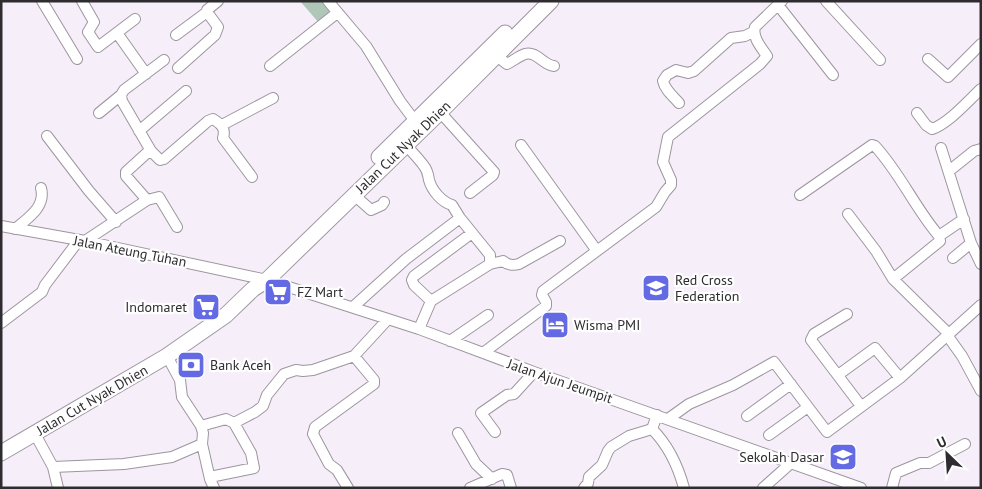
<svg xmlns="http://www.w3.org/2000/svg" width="982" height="489" viewBox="0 0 982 489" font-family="'PT Sans',sans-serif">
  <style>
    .pitch { fill: #aec7b9 }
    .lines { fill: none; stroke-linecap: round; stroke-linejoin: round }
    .minor-casing { stroke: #9d959f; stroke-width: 12 }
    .highway-casing { stroke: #9d959f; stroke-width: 17 }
    .minor { stroke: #fff; stroke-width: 10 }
    .highway { stroke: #fff; stroke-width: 15 }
    .labels { text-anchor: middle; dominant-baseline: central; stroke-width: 4.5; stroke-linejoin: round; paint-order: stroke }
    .street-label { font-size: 14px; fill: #2f2c30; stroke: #fefefe }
    .poi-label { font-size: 14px; fill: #2f2c30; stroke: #fefefe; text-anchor: start }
  </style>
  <rect width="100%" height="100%" fill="#f6eef9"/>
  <path class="pitch" d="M300,1H322L332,13L319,23Z"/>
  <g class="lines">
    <defs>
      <path id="minor" d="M42,1L77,59
        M82,1L94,22L88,32L98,47L135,19
        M328,1L366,46L400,101L418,125
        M826,1L880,60
        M778,5L833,75
        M117,33L146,74
        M176,35L207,12
        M497,56L507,64C513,61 519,56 525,54C537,51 543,65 554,66
        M928,59L948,77L981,44
        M270,66L337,13
        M178,68L215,35L218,27L207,12V10L218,1
        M679,103C673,96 665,90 663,81L667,75L676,70L688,73L694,71L731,38L745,36L753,32
        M440,112L494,172L493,175L470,193
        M99,113L121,95
        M917,113L926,125L932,129C949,123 968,101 981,89
        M222,125L273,98
        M139,131L186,91
        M47,136L89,191L116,222
        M406,145C412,152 419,159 424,166C428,171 428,175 429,180C432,191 442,202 452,205L460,218L490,255V264L431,301L419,329
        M521,145L597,251
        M941,148L971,243L981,264
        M151,151L122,101L121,95L124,90L164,60
        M949,171L974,151L981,149
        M354,195L371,210L382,205L384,202
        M800,195L872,145L875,146C900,173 915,208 939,236
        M147,200L126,176V172L148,152L151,151L160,160L164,159L208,121L213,119C221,124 226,128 223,138L252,177
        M848,214L876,251L893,279L949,334
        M1,226L85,241L267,280L419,329L534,372L861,488
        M15,229C28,218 46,207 41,188
        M85,241L147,200L159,197L177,227
        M953,258L971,243
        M490,264L503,261C508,265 512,266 519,264L560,241
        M893,279L940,241L939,236L964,219
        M431,301L414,285L412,280L414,276L472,233
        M353,307L406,259L460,218
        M847,314L814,334L811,340L861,406
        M1,323L42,292L45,285L79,240
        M947,335L962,356L981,391
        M450,341L488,315
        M483,353L546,306V302L542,295L543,291L656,207L665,192L671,185V180L663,162L668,137L760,64L767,56C761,47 752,37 755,27L782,1
        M838,375L875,348L900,378
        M747,416L791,384
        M668,419L689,404L733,385L774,362L827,432L900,378L981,305
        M201,426L226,419L234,423L255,412L263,406L267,395L284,374L296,370L303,371L313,370L354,356L388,319
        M652,429C667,444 678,466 684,488
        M495,432L481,413L507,395L514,394L534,372
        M458,433L476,464L492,479
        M35,434L53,467L58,488
        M769,435L808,407
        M202,444L210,479L214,488
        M53,467L124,464L172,457L202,444L203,433L201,426L182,397L180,380L167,356
        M210,477L254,468L251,453L234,423
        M348,488L337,470L329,464L313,434L315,427L374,384V380L354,356
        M470,488L502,474L507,475L511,488
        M584,488L588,483L589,477L602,465L608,451L611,447L629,436L652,429L657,415
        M763,488L791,463
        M892,488L896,473L920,463H929L965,444"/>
      <path id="highway" d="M379,157L505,33
        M1,453L167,356L226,315L253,289L267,280L440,112L551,1"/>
    </defs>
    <use href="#minor" class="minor-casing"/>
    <use href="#highway" class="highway-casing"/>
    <use href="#minor" class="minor"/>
    <use href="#highway" class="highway"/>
  </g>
  <defs>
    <symbol id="school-square" viewBox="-11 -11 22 22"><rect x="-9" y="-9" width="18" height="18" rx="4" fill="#646ae3" stroke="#fefefe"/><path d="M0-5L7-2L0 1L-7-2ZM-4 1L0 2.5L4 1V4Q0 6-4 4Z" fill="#fff"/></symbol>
    <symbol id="supermarket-square" viewBox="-11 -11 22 22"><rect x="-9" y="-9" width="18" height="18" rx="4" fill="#646ae3" stroke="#fefefe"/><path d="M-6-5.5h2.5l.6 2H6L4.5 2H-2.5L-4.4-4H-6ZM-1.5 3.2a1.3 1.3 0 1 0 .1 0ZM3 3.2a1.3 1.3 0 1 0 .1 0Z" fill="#fff"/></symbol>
    <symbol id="hotel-square" viewBox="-11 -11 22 22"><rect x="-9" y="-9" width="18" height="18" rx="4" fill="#646ae3" stroke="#fefefe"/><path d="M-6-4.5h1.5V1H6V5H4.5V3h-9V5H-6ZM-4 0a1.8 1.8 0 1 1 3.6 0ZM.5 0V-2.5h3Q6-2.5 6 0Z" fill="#fff"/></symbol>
    <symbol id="bank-square" viewBox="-11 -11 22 22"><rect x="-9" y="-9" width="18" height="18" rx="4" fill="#646ae3" stroke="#fefefe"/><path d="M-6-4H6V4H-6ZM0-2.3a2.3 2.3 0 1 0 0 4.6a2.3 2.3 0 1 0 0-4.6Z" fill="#fff"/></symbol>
  </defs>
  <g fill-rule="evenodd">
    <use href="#school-square" x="640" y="272" width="32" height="32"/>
    <use href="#supermarket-square" x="262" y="276" width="32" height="32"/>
    <use href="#supermarket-square" x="190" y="291" width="32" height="32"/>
    <use href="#hotel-square" x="539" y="309" width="32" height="32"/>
    <use href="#bank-square" x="175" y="349" width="32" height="32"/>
    <use href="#school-square" x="827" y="441" width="32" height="32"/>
  </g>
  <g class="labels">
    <g class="street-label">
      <text transform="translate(403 147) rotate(-44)">Jalan Cut Nyak Dhien</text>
      <text transform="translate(130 251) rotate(11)">Jalan Ateung Tuhan</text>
      <text transform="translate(560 381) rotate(19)">Jalan Ajun Jeumpit</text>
      <text transform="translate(92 400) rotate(-30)">Jalan Cut Nyak Dhien</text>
    </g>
    <g class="poi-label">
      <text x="675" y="280">Red Cross<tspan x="675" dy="16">Federation</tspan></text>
      <text x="297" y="292">FZ Mart</text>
      <text x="187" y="307" text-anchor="end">Indomaret</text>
      <text x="574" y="325">Wisma PMI</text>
      <text x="210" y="365">Bank Aceh</text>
      <text x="824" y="457" text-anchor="end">Sekolah Dasar</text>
    </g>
  </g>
  <rect width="982" height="489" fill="none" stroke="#2f2c30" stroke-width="5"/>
  <g transform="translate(947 454) rotate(335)" stroke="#fefefe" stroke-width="4" paint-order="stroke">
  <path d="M0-4L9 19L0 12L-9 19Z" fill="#2f2c30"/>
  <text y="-8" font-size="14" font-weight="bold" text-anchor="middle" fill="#2f2c30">U</text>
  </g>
</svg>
